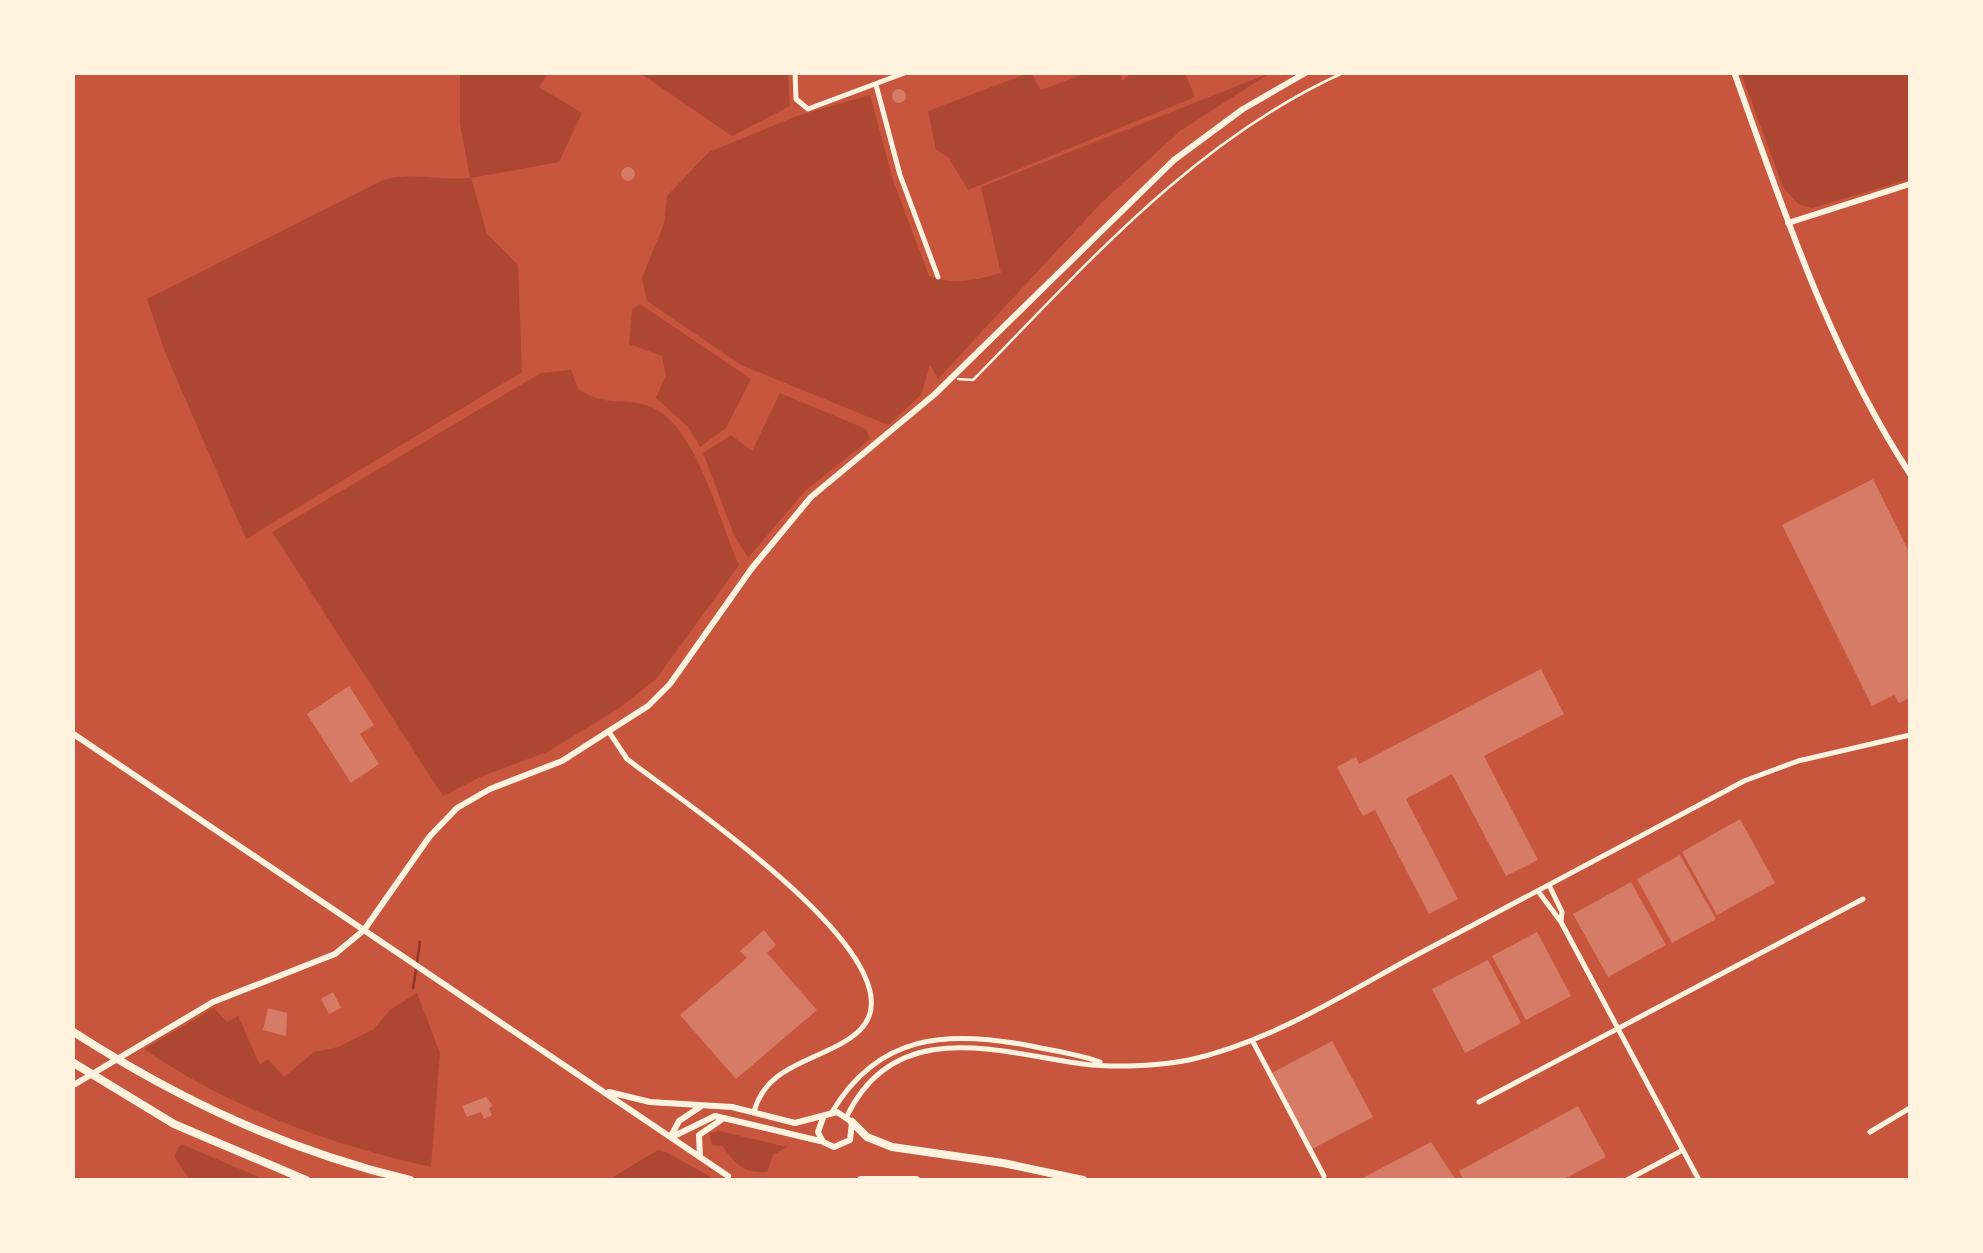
<svg xmlns="http://www.w3.org/2000/svg" width="1983" height="1253" viewBox="0 0 1983 1253" font-family="'Open Sans',sans-serif">
  <style>
    .green { fill: #ae4732 }
    .lines { fill: none; stroke-linecap: round; stroke-linejoin: round }
    .stream { stroke: #8f3625; stroke-width: 2.5 }
    .building { fill: #d67c66 }
    .path { stroke: #fff3e0; stroke-width: 2.5 }
    .minor { stroke: #fff3e0; stroke-width: 5 }
    .tertiary { stroke: #fff3e0; stroke-width: 6 }
    .secondary { stroke: #fff3e0; stroke-width: 6 }
    .trunk { stroke: #fff3e0; stroke-width: 8 }
  </style>
  <rect width="100%" height="100%" fill="#c8553d"/>
  <path class="green" d="M1031,72L1041,90L1086,73H1119L1123,81L1131,73H1185L1195,97L968,190L949,158L936,150L928,111Z
    M460,73H548L539,87L582,113L559,162L471,178L487,234L518,265L522,372L246,539L165,352L147,299L383,180C412,171 440,181 470,178L460,124Z
    M640,73H788L790,106L732,136Z
    M1270,73L1180,131L1101,203L938,379L930,365L921,395L888,425L741,365L647,301L642,278L664,224L667,196L709,152L797,116L870,95L893,180L929,276C954,286 976,280 1001,273L981,187Z
    M1741,73H1910V179L1812,208L1798,204L1783,187Z
    M640,304L751,379L726,428L700,447L689,428L656,398L666,375L662,356L629,344L632,309Z
    M571,370L578,389C609,408 618,397 646,405C696,419 719,523 739,565L656,679L618,709L547,752L480,777L443,796L272,532L541,373Z
    M780,393L866,429L870,439L805,491L748,558L734,535L703,453L731,435L752,451Z
    M417,993L440,1053L431,1167C330,1145 230,1108 144,1049L214,1008L227,1022L238,1016L260,1065L268,1059L284,1077L314,1052L338,1047L374,1029L390,1010Z
    M719,1131L787,1147L773,1155L767,1172C742,1173 736,1164 722,1146L712,1145L709,1133Z
    M181,1144L266,1180H190L174,1156Z
    M658,1150L666,1152L716,1180H608Z"/>
  <g class="lines">
    <path class="stream" d="M417,962L420,942
      M413,988L416,970"/>
  </g>
  <path class="building" d="M892 96a7 7 0 1 1 14 0a7 7 0 1 1-14 0Z
    M621 174a7 7 0 1 1 14 0a7 7 0 1 1-14 0Z
    M1873,479L1910,554V698L1899,703L1894,695L1872,706L1782,525Z
    M1541,669L1564,714L1484,756L1538,860L1506,876L1452,774L1406,799L1458,899L1429,914L1375,810L1363,816L1337,767L1356,757L1359,764Z
    M349,686L374,725L360,734L379,764L351,783L307,714Z
    M1740,819L1775,883L1717,915L1682,852Z
    M1680,855L1716,919L1672,943L1637,879Z
    M1631,882L1666,945L1608,977L1573,914Z
    M764,930L776,945L767,953L817,1010L736,1079L680,1015L747,958L740,951Z
    M1537,932L1571,996L1526,1020L1492,956Z
    M1488,960L1521,1023L1465,1053L1432,989Z
    M333,992L341,1008L329,1014L321,999Z
    M268,1008L287,1013L286,1036L263,1030Z
    M1332,1041L1373,1117L1312,1149L1272,1073Z
    M486,1097L493,1106L489,1108L492,1115L484,1119L481,1112L467,1117L462,1106Z
    M1578,1106L1606,1157L1562,1180H1464L1459,1171Z
    M1431,1142L1456,1180H1359Z"/>
  <g class="lines">
    <path class="path" d="M958,379L973,380C1086,265 1195,139 1345,72"/>
    <path class="minor" d="M795,72L796,99L808,109L907,72
      M876,85L900,175L938,277
      M609,732L627,759C671,794 928,962 860,1030C828,1061 767,1060 754,1112
      M1549,885L1562,912L1561,922
      M1538,891L1561,922L1699,1180
      M1252,1040L1324,1176
      M1479,1102L1863,899
      M832,1112C879,1033 949,1030 1031,1046C1054,1051 1078,1054 1100,1062
      M847,1116C895,1016 998,1052 1083,1064C1115,1068 1157,1066 1189,1060C1267,1043 1340,997 1409,959C1521,899 1633,841 1744,781L1798,761L1910,735
      M1870,1132L1910,1108
      M1627,1180L1683,1150"/>
    <path class="tertiary" d="M72,1086L213,1002L335,954L364,930L430,836L457,808L490,789L562,761L648,706L670,684L752,568L811,497L935,394L1174,160L1243,109L1307,72"/>
    <path class="secondary" d="M1734,72C1784,211 1829,350 1910,474
      M1788,223L1910,184
      M72,733L728,1176
      M609,1092L650,1102L732,1107L795,1123L837,1112L852,1122L850,1140L834,1147L823,1142L818,1132L823,1118
      M671,1136L679,1121L700,1107
      M672,1137L715,1116L820,1141
      M700,1157L699,1135L721,1120"/>
    <path class="trunk" d="M72,1031C179,1100 286,1150 410,1180
      M72,1062L174,1124L306,1180
      M852,1122L867,1137L892,1147L1003,1163L1083,1180
      M861,1180H916"/>
  </g>
  <rect width="1983" height="1253" fill="none" stroke="#fff3e0" stroke-width="150"/>
</svg>
